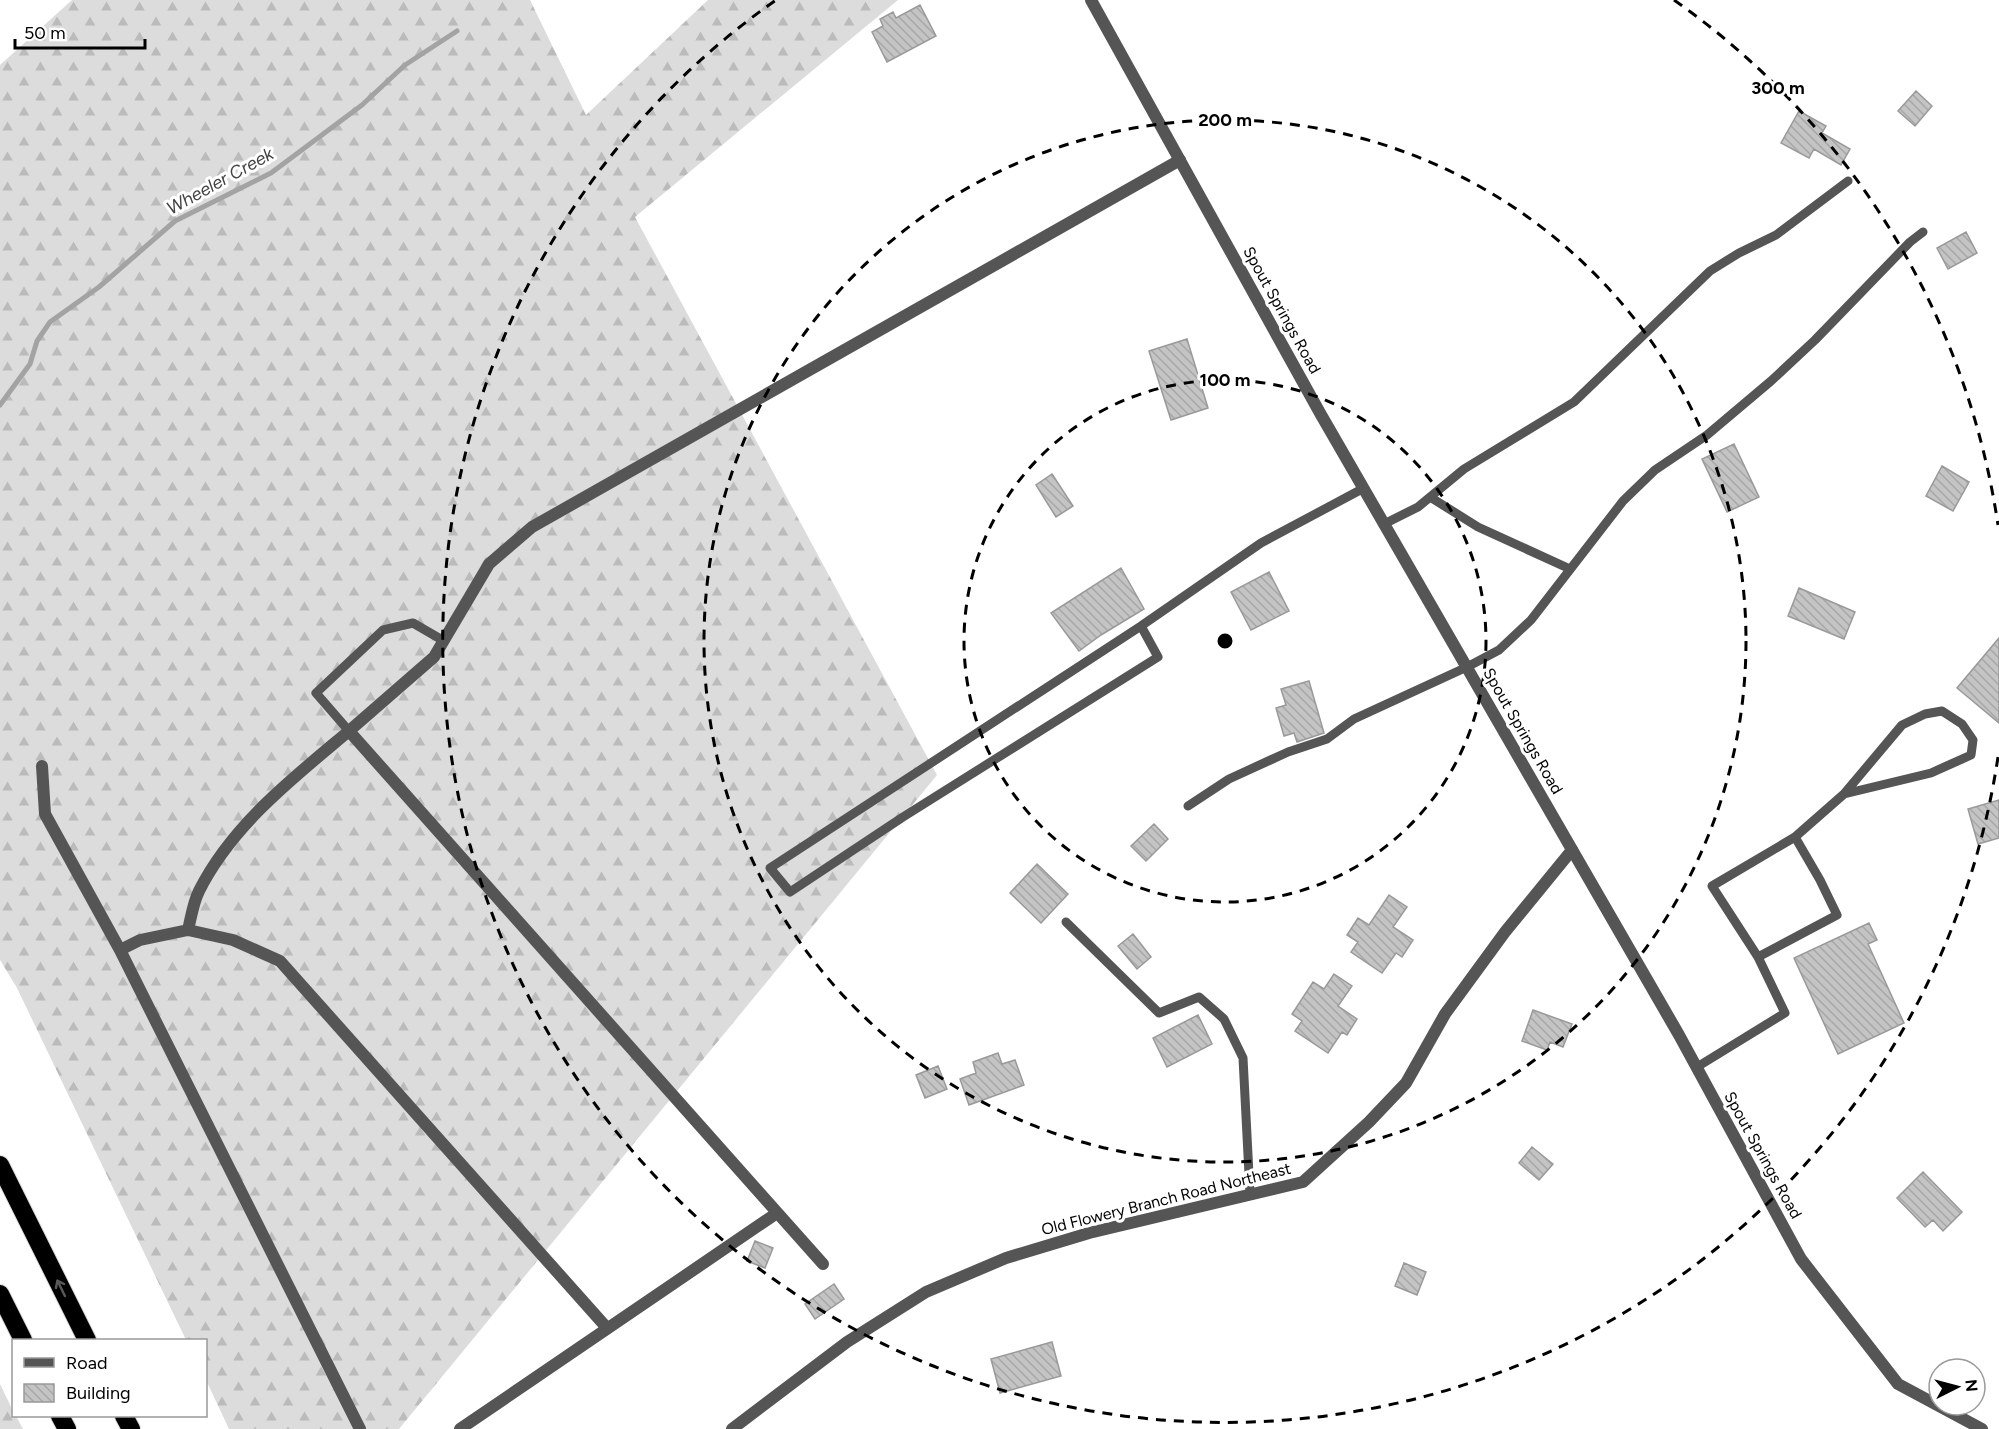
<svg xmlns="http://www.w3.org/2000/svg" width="1999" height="1429" viewBox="0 0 1999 1429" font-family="Figtree,sans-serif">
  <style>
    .forest { fill: url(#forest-firs) }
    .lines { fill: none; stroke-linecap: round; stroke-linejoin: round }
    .stream { stroke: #a3a3a3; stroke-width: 5 }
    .building { fill: url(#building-back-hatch); stroke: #999; stroke-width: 1.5 }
    .motorway-casing { stroke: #dbdbdb; stroke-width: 20 }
    .service { stroke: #555; stroke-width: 9 }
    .minor { stroke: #555; stroke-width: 12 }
    .tertiary { stroke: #555; stroke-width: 12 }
    .motorway { stroke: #000; stroke-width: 18 }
    .oneway { stroke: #595959 }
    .ring { fill: none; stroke: #000; stroke-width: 3; stroke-dasharray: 10 8 }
    .labels { text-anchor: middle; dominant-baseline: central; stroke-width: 6; stroke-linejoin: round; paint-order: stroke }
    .street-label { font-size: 16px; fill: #000; stroke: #fff }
    .water-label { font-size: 18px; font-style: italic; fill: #444; stroke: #fff }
    .centre { fill: #000; stroke: #fff; stroke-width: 3 }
    .ring-label { font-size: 18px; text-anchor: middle; font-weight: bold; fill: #000; stroke: #fff; stroke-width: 6; stroke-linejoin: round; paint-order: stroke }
  </style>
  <defs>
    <pattern id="forest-firs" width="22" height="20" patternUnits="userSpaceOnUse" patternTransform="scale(1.5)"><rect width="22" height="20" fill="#dcdcdc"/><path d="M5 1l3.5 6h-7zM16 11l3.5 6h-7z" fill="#bbb"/></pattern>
    <pattern id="building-back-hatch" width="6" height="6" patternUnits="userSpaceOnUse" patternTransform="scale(1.5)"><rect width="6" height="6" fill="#c4c4c4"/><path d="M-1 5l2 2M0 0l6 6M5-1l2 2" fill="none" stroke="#a7a7a7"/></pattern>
  </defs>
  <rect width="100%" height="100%" fill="#fff"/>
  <path class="forest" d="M72,0H530L586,115L708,0H898L635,217L937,775L399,1429H229L206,1380V1340H186L17,988L0,960V65Z
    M0,1384L13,1411L14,1416H16L23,1429H0Z"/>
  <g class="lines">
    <path class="stream" d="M0,405L30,364L37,341L50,322L99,287L175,221L271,173L362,105L405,65L457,31"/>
  </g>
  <path class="building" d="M920,5L936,36L887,62L872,32L883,26L880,19L893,12L896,18Z
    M1916,91L1932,106L1915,126L1898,111Z
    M1799,111L1826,126L1822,133L1850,149L1841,165L1814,149L1809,158L1781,143Z
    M1966,232L1977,253L1948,269L1937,248Z
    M1187,339L1208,408L1171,420L1149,351Z
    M1734,444L1759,497L1727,512L1702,459Z
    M1942,466L1969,482L1953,511L1926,496Z
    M1052,474L1073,506L1056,517L1036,485Z
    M1121,568L1144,609L1101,635L1079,651L1051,613Z
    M1269,572L1289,611L1251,630L1231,592Z
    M1799,588L1855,612L1844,639L1788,616Z
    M1999,638V723L1957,688Z
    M1309,681L1324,733L1297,742L1294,733L1284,736L1276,708L1286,705L1281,689Z
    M1999,800V838L1978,844L1968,809Z
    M1154,824L1168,839L1146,861L1131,846Z
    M1037,864L1068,894L1041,923L1010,893Z
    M1389,895L1407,907L1393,927L1413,940L1402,957L1396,953L1382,973L1351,952L1358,942L1347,935L1358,918L1369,925Z
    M1869,923L1877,940L1868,944L1904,1023L1838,1054L1794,958Z
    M1133,934L1151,957L1137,969L1118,946Z
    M1334,974L1352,986L1338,1006L1357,1019L1347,1035L1342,1032L1328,1053L1295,1031L1302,1021L1292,1014L1313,982L1324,989Z
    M1533,1010L1572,1024L1563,1047L1550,1042L1547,1050L1522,1041Z
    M1198,1015L1212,1044L1167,1067L1153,1038Z
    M998,1053L1002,1064L1015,1060L1024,1085L969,1105L960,1079L976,1073L973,1062Z
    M938,1066L947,1089L925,1098L916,1075Z
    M1532,1147L1553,1164L1539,1180L1519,1163Z
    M1923,1172L1962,1212L1943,1231L1933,1220L1925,1227L1897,1198Z
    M755,1241L773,1248L765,1268L747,1261Z
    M1404,1263L1426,1272L1417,1295L1395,1286Z
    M834,1284L844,1299L815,1319L805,1304Z
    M1052,1342L1061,1376L1000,1393L991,1359Z"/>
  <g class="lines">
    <defs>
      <path id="motorway" d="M0,1165L87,1340
        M0,1294L23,1340
        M60,1416L67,1429
        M124,1416L131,1429"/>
    </defs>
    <use href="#motorway" class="motorway-casing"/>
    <path class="service" d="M1430,497L1478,527L1570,569
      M1384,524L1418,507L1464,469L1574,402L1710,271L1739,253L1776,235L1848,181
      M1141,626L1158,657L903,817L790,892L770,868L1141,626L1261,543L1364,488
      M349,731L316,693L383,630L413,623L444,641
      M1188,806L1229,779L1288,752L1327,739L1354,719L1467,667L1499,650L1531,620L1623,501L1655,470L1707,435L1771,381L1815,340L1910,242L1923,232
      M1795,837L1844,794L1902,725L1925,714L1942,711L1962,724L1973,740L1971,755L1931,773L1844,794
      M1066,922L1159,1013L1199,997L1224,1019L1243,1058L1250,1194
      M1697,1067L1785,1013L1758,957L1837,915L1820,880L1795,837L1712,886L1758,957"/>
    <path class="minor" d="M42,766L45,814L120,950L360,1429
      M188,930C191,918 193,903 199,891C232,825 293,778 349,731
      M120,950L140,940L188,930L233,940L280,961L607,1328
      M823,1264L349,731L434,657L489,564L532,527L1180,160
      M460,1429L777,1213
      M732,1429L847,1342L926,1292L1006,1258L1089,1233L1303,1182L1369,1122L1406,1083L1445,1014L1505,932L1572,850"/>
    <path class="tertiary" d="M1091,0L1320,413L1679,1035L1801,1259L1898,1384L1982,1429"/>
    <use href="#motorway" class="motorway"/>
  </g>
  <defs><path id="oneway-shaft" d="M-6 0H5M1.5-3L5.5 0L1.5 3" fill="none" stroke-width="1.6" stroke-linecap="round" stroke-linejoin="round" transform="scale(1.5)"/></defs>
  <use class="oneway" href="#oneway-shaft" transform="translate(61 1288) rotate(-116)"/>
  <g class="ring">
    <circle cx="1225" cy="641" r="261"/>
    <circle cx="1225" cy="641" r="521"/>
    <path d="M1998 757A782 782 0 1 1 776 0M1674 0A782 782 0 0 1 1998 525"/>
  </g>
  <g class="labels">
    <g class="street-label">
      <text transform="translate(1282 310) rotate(61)">Spout Springs Road</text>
      <text transform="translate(1523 731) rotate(60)">Spout Springs Road</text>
      <text transform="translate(1763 1155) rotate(61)">Spout Springs Road</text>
      <text transform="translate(1166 1199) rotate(-14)">Old Flowery Branch Road Northeast</text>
    </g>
    <g class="water-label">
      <text transform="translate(220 181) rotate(-29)">Wheeler Creek</text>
    </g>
  </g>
  <circle cx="1225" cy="641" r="9" class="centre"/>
  <g class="ring-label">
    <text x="1778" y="94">300 m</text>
    <text x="1225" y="126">200 m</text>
    <text x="1225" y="386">100 m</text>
  </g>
  <rect x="12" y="1339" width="195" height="78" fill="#ffffff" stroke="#999999" stroke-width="1.5"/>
  <rect x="24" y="1358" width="30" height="9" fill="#555555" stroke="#999999" stroke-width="1.5"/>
  <text x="66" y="1369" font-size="18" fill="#000000">Road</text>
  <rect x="24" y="1384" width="30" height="18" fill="url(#building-back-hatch)" stroke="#999999" stroke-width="1.5"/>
  <text x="66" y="1399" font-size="18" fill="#000000">Building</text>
  <g transform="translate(1957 1387) rotate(84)"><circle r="28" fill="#ffffff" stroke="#999999" stroke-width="1.5"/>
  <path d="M0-4.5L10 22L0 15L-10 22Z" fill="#000000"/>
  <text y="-9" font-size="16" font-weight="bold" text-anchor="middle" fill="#000000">N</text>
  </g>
  <path d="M15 39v9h130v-9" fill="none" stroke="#000000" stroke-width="3"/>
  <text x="24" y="39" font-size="18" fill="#000000" stroke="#ffffff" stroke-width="4.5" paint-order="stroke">50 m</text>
</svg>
